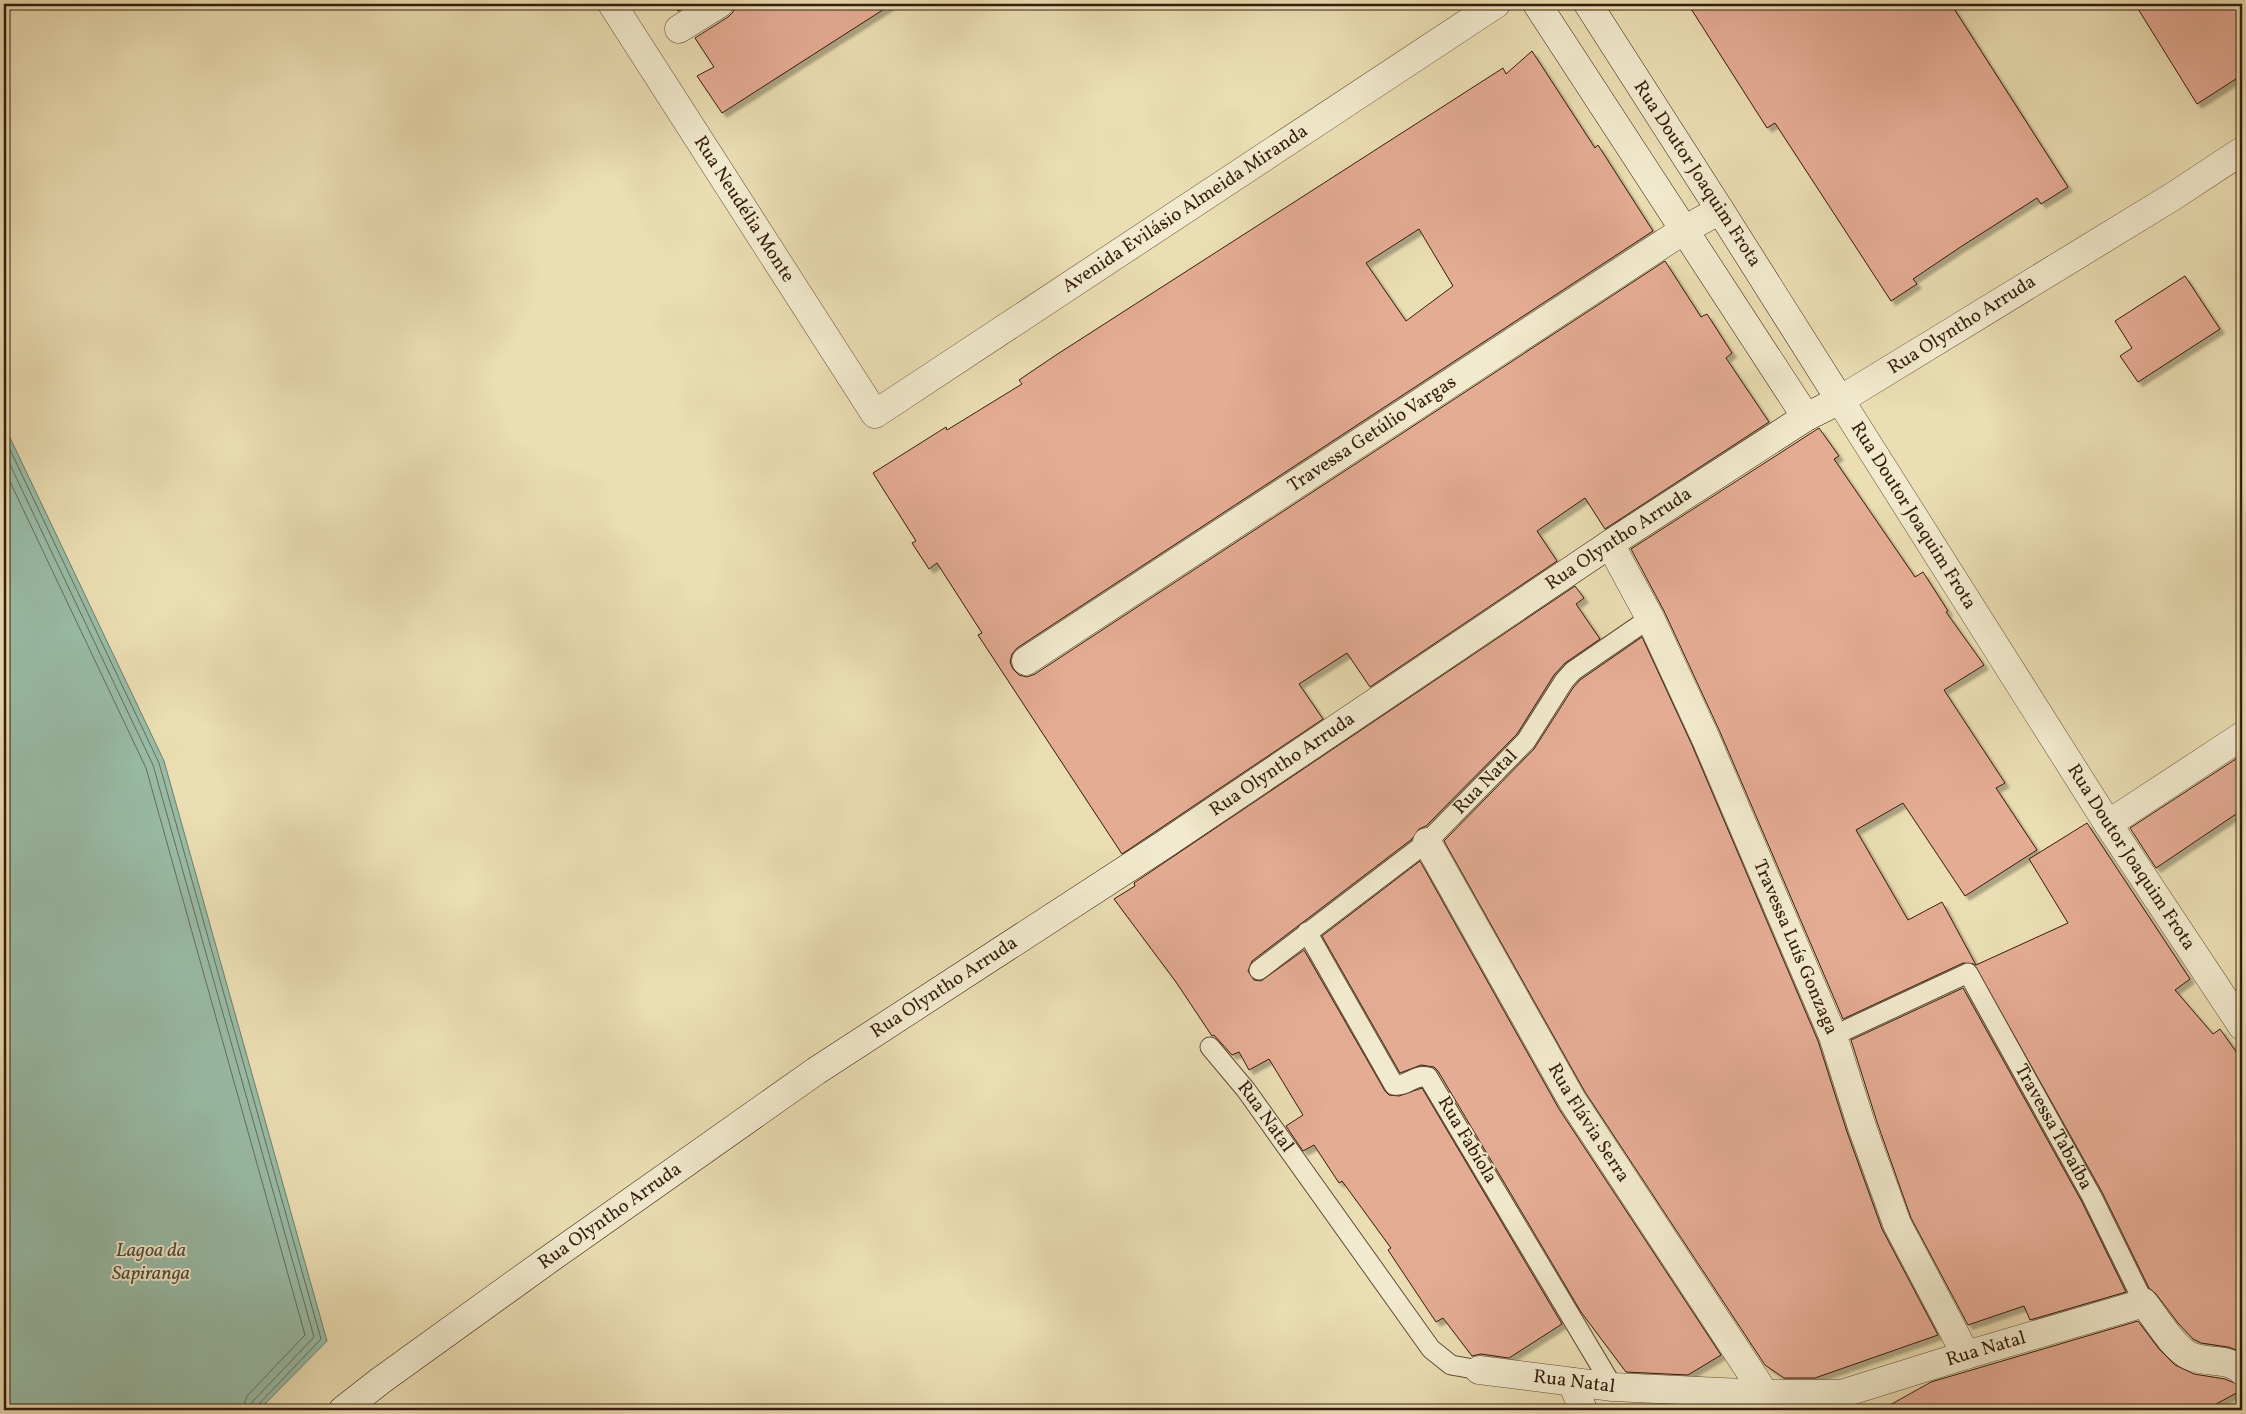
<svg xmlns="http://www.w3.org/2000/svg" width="2246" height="1414" viewBox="0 0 2246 1414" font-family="Vollkorn,serif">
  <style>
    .water { fill: #99bda8; stroke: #717d6a }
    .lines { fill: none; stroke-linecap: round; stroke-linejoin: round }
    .shore { stroke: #676c5a; stroke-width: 1 }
    .building { fill: #e5ac94; stroke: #351c0c; fill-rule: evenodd; filter: url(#shadow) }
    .lane-casing { stroke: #624c36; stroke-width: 21 }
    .street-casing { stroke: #624c36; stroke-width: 29 }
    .secondary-casing { stroke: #351c0c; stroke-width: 29 }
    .lane { stroke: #f2eace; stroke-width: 19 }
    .street { stroke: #f2eace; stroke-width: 28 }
    .secondary { stroke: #f2eace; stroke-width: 28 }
    .labels { text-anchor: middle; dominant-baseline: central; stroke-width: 4; stroke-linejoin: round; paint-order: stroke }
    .street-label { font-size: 19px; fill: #351c0c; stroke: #f2eace }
    .water-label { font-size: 20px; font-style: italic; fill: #534c3b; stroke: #f2eace }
  </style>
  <defs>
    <filter id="shadow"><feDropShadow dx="4.5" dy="4.5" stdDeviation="1" flood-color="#0004"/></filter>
  </defs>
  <rect width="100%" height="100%" fill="#ebdeb3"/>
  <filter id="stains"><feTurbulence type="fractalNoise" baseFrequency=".004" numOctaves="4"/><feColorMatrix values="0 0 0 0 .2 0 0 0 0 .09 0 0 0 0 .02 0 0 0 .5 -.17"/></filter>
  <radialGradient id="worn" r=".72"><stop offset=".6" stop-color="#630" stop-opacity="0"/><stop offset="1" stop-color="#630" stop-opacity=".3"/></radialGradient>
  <path class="water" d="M4,425L164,761L327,1341L259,1410H4Z"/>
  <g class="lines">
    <path class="shore" d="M4,437L159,763L321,1339L258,1405L256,1410
      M4,452L153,765L314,1337L253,1401L250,1410
      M4,469L146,768L305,1335L247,1396L242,1410"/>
  </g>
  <path class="building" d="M673,4H690L678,11Z
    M735,4H892L722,113L697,76L714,67L695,38L728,17L733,12Z
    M1688,4H1951L2068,187L2041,204L2037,198L1962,246L1913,279L1917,284L1891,301L1775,123L1767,128Z
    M2135,4H2242V75L2197,104Z
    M1532,51L1595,148L1598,145L1653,231L1017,648L1012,654L1010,662L1013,669L1019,675L1027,677L1035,674L1665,261L1701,317L1707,314L1732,353L1726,358L1769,422L1605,529L1585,498L1537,531L1557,561L1370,687L1347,653L1299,684L1323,719L1122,854L978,635L982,633L937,563L929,569L912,543L916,541L873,473L946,427L947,430L1022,384L1019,380L1056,355L1503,68L1506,74ZM1419,229L1453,286L1406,321L1366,263Z
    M2185,276L2220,329L2138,382L2120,356L2132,348L2115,321Z
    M1819,428L1839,456L1834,459L1915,577L1923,572L1948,611L1946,612L1984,665L1944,690L2005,783L1996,788L2037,850L1965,896L1903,803L1856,830L1908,920L1942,902L1976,965L2068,923L2029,859L2087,823L2190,979L2175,990L2213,1034L2220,1029L2242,1060V1352L2228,1347L2201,1343L2193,1339L2178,1323L2156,1294L2149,1288L2102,1192L1974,964L1963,963L1843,1019L1720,732L1664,611L1631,549Z
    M1575,586L1584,598L1576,604L1600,639L1565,663L1554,675L1517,734L1426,826L1419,829L1412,839L1252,961L1248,971L1254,980L1261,981L1304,950L1385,1091L1389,1095L1399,1096L1422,1088L1562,1324L1509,1358L1481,1354L1472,1356L1443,1318L1436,1322L1388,1250L1391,1248L1342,1181L1339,1183L1314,1145L1303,1151L1286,1126L1303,1115L1269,1059L1249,1070L1239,1052L1232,1055L1214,1035L1212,1036L1176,982L1114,899L1135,886L1134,883Z
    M1642,637L1692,745L1818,1041L1847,1132L1882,1229L1938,1335L1815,1378H1784L1765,1365L1585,1092L1444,841L1534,749L1573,688L1580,680Z
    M2242,755V810L2156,868L2130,828Z
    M1420,861L1559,1109L1721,1355L1688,1375L1626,1372L1581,1312L1438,1071L1434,1067L1421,1065L1400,1073L1322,936Z
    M1963,988L2082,1202L2126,1292L2030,1320L2024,1306L1968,1325L1911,1218L1877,1122L1851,1040Z
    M2138,1321L2159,1349L2175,1365L2194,1374L2225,1379L2242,1386V1390L2205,1410H2118L2116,1404L2099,1410H1881L1931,1382Z"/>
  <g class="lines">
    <defs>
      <g id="lane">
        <path d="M1307,932L1394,1085C1408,1087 1413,1074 1428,1077L1613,1387"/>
        <path id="s1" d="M1259,970L1427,842L1526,741L1564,681L1573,671L1650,618"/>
        <path id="s2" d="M1833,1036L1968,973L2092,1197L2144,1303"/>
        <path id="s3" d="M1210,1047L1246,1090L1431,1349L1451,1365L1479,1370"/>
      </g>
      <g id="street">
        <path id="s4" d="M612,4L875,414L1496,4"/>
        <path d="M679,29L719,4"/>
        <path id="s5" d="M2242,151L2172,197L1840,400L2108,824L2242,1026"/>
        <path id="s6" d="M1610,544L1650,618L1706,739L1833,1036L1862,1127L1897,1224L1966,1355"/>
        <path id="s7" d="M1026,661L1684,230L1720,210"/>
        <path d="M2108,824L2242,736"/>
        <path id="s8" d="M1427,842L1572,1100L1765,1394"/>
        <path id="s9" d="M1479,1370L1613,1387L1765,1394H1841L1966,1355L2144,1303C2156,1318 2173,1348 2190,1356C2207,1364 2229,1357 2242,1371"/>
        <path d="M1572,1382L1583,1410"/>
      </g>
      <g id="secondary">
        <path d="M1537,4L1806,417"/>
        <path id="s10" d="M343,1410L380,1381L548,1260L816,1071L1162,846L1610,544L1806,417L1840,400L1720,210L1588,4"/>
      </g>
    </defs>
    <use href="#lane" class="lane-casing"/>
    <use href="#street" class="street-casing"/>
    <use href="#secondary" class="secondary-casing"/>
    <use href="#lane" class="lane"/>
    <use href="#street" class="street"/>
    <use href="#secondary" class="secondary"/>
  </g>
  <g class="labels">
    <g class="street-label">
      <text transform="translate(1697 174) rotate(57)">Rua Doutor Joaquim Frota</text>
      <text stroke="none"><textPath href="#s4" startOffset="244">Rua Neudélia Monte</textPath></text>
      <text stroke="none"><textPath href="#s4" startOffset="859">Avenida Evilásio Almeida Miranda</textPath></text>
      <text transform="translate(1962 325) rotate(-32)">Rua Olyntho Arruda</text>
      <text stroke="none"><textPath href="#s7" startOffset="414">Travessa Getúlio Vargas</textPath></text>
      <text stroke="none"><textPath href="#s5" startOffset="610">Rua Doutor Joaquim Frota</textPath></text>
      <text stroke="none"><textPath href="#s10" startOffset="1545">Rua Olyntho Arruda</textPath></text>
      <text stroke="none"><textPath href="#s10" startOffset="1140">Rua Olyntho Arruda</textPath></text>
      <text stroke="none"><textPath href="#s1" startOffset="295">Rua Natal</textPath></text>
      <text stroke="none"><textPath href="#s5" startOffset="1015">Rua Doutor Joaquim Frota</textPath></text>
      <text stroke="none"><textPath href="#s6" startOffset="444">Travessa Luís Gonzaga</textPath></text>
      <text stroke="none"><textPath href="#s10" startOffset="735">Rua Olyntho Arruda</textPath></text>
      <text stroke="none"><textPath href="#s3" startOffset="89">Rua Natal</textPath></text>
      <text stroke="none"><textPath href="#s8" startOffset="324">Rua Flávia Serra</textPath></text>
      <text stroke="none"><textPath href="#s2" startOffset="325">Travessa Tabaíba</textPath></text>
      <text transform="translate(1467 1140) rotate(59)">Rua Fabíola</text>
      <text stroke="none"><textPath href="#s10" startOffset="330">Rua Olyntho Arruda</textPath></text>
      <text stroke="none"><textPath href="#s9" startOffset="515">Rua Natal</textPath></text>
      <text stroke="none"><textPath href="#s9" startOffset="96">Rua Natal</textPath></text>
    </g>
    <g class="water-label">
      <text x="151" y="1251">Lagoa da<tspan x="151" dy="23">Sapiranga</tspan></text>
    </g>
  </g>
  <rect width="2246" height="1414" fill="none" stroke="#ebdeb3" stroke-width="20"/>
  <rect x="5" y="5" width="2236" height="1404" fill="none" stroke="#351c0c" stroke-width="2.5"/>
  <rect x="10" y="10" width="2226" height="1394" fill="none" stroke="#351c0c"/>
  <rect width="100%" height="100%" filter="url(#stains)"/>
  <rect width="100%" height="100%" fill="url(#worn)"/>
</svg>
